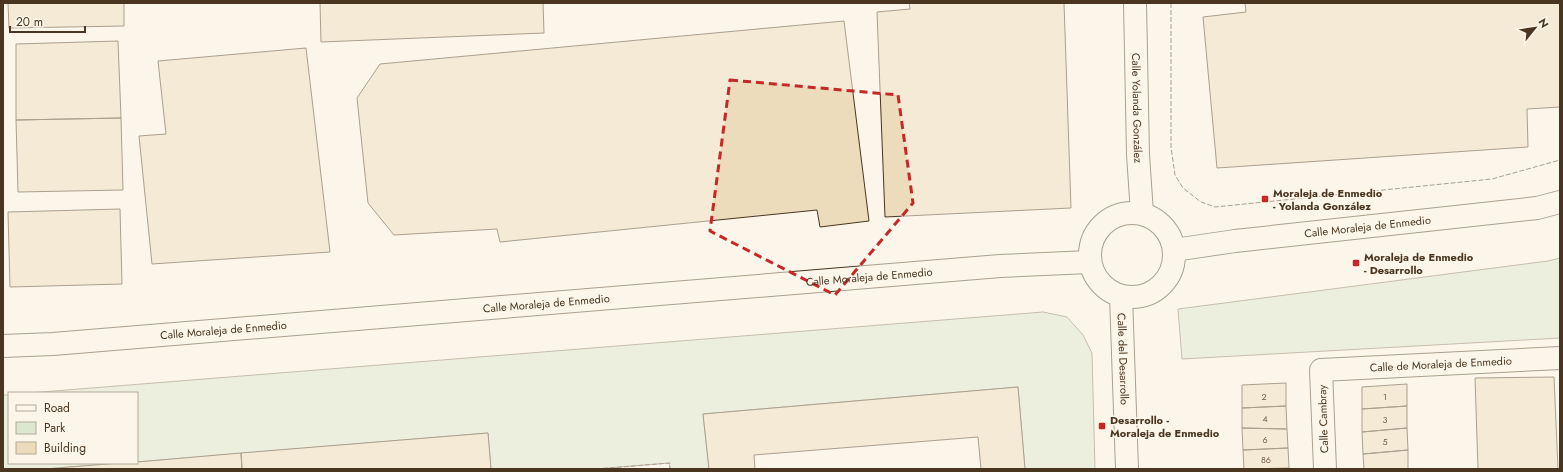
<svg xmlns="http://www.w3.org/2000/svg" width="1563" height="472" viewBox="0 0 1563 472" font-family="Jost,sans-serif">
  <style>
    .green { fill: #dce7d0; stroke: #887966 }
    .building { fill: #ecdcbc; stroke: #4a3520 }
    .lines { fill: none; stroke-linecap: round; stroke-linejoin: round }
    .minor-casing { stroke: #4a3520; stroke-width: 24 }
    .minor { stroke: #fbf6e9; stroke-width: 22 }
    .fence { stroke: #4a3520; stroke-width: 1; stroke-dasharray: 5 2; stroke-linecap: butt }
    .marked { fill: none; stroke: #c62828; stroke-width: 3; stroke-dasharray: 8 5; stroke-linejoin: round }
    .poi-dot { fill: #c62828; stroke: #fbf6e9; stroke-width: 1.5 }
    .labels { text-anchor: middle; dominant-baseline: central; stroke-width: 3; stroke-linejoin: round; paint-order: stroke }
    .number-label { font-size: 9px; fill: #725f47 }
    .street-label { font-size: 11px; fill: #4a3520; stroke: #fbf6e9 }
    .poi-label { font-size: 11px; font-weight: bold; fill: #4a3520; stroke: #fbf6e9; text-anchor: start }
  </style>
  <rect width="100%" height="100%" fill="#fbf6e9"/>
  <path class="green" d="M1560,258V338L1182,359L1178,309L1548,261Z
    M1043,312L1067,317L1083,335L1092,353L1095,469H1025L1018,387L703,414L709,469H670L669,463L596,469H491L488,433L137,462V393H29Z
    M3,395H9V463H120L45,469H3Z"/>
  <path class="building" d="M8,3H124V26L9,28Z
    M320,3H543L544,33L321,42Z
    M909,3H1064L1071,208L885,217L877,12L910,9Z
    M1245,3H1560V107L1527,109L1528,147L1217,168L1203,17L1246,12Z
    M844,21L869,221L820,227L817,210L500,242L497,229L394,235L368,203L357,98L380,64Z
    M118,41L121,118L16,120V44Z
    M306,48L330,252L152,264L139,136L166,134L158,61Z
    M121,118L123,190L18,192L16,120Z
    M120,209L122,284L10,287L8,212Z
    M1554,377L1558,469H1478L1475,378Z
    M1286,383V406L1242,408V385Z
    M1407,384V406L1362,409V387Z
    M1018,387L1025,469H981L978,437L754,455L755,469H709L703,414Z
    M1286,406L1287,429L1242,428V408Z
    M1407,406V428L1362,432V409Z
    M1242,428L1287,429L1288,448L1243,450Z
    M1407,428L1408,450L1363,454L1362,432Z
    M488,433L491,469H242L241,453Z
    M1288,448L1289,468L1244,469L1243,450Z
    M1408,450V469H1364L1363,454Z
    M241,453L242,469H45L120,463H137V462Z"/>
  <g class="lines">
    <defs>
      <g id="minor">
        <path id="s1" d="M1135,3L1138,155L1142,213"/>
        <circle cx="1132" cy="255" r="42"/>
        <path id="s2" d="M1174,250L1235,241L1537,208L1560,202"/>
        <path id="s3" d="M1121,296L1127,469"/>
        <path id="s4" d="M3,346L53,344L1000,266L1089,262"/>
        <path id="s5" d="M1325,469L1321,370L1560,358"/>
      </g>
    </defs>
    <use href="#minor" class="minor-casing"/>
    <use href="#minor" class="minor"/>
    <path class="fence" d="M1171,3V147L1175,175L1183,188L1201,202L1215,207L1492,179L1560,160
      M596,469L670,463V469"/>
  </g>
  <path d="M0 0H1563V472H0ZM730,80L898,95L913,203L835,295L710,231Z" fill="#fbf6e9" fill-opacity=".55" fill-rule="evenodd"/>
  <path class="marked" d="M730,80L898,95L913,203L835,295L710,231Z"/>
  <g class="poi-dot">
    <rect x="1261" y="195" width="8" height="8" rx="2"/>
    <rect x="1352" y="259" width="8" height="8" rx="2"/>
    <rect x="1098" y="422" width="8" height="8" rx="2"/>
  </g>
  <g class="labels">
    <g class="number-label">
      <text x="1264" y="396">2</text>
      <text x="1385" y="396">1</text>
      <text x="1265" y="418">4</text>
      <text x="1385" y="419">3</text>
      <text x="1265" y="439">6</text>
      <text x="1385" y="441">5</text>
      <text x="1266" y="459">86</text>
    </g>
    <g class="street-label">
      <text stroke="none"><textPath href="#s1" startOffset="105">Calle Yolanda González</textPath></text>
      <text stroke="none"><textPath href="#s2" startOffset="195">Calle Moraleja de Enmedio</textPath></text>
      <text stroke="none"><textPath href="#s4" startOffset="869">Calle Moraleja de Enmedio</textPath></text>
      <text stroke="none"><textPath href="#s4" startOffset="545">Calle Moraleja de Enmedio</textPath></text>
      <text stroke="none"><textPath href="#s4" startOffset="221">Calle Moraleja de Enmedio</textPath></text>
      <text stroke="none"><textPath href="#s3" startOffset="63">Calle del Desarrollo</textPath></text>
      <text stroke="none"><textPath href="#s5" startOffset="219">Calle de Moraleja de Enmedio</textPath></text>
      <text transform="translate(1323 419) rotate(-92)">Calle Cambray</text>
    </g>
    <g class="poi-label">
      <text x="1273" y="193">Moraleja de Enmedio<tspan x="1273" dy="13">- Yolanda González</tspan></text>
      <text x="1364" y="257">Moraleja de Enmedio<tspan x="1364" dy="13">- Desarrollo</tspan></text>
      <text x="1110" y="420">Desarrollo -<tspan x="1110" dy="13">Moraleja de Enmedio</tspan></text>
    </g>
  </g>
  <rect width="1563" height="472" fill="none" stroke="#4a3520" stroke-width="8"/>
  <rect x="8" y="392" width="130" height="72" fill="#fbf6e9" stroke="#b4a999"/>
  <rect x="16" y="405" width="20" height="6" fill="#fbf6e9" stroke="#b4a999"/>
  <text x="44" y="412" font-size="12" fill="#4a3520">Road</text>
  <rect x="16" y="422" width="20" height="12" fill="#dce7d0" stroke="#b4a999"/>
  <text x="44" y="432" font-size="12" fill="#4a3520">Park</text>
  <rect x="16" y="442" width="20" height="12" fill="#ecdcbc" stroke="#b4a999"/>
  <text x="44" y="452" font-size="12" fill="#4a3520">Building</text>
  <g transform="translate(1535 28) rotate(60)" stroke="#fbf6e9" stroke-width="3" paint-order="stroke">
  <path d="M0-3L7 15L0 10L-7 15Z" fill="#4a3520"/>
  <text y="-6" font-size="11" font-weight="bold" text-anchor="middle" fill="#4a3520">N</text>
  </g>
  <path d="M10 26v6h75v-6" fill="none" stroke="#4a3520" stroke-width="2"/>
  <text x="16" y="26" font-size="12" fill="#4a3520" stroke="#fbf6e9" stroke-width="3" paint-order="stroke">20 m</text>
</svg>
